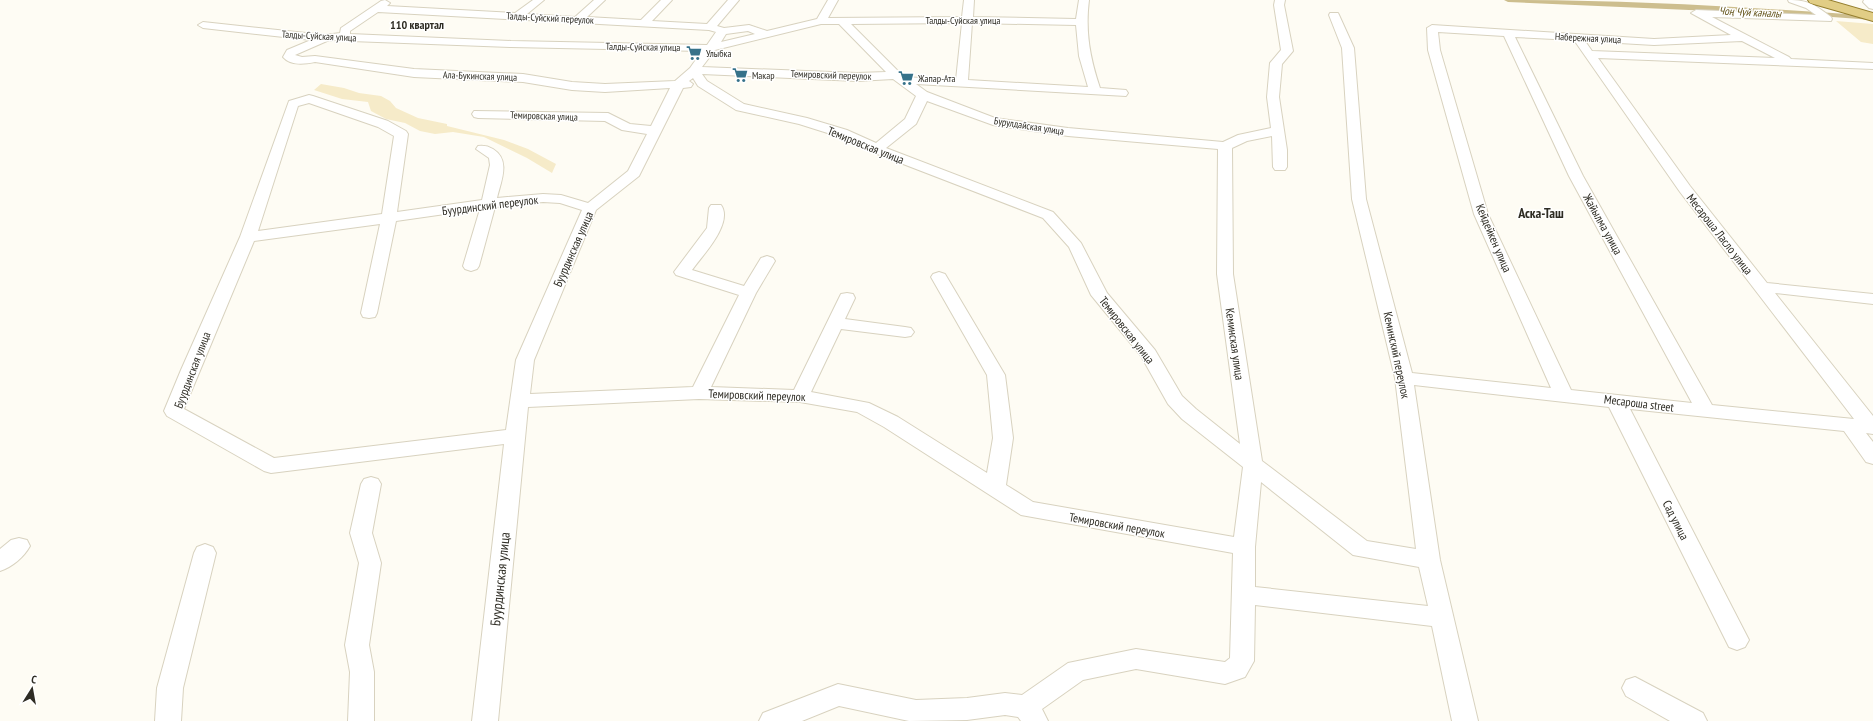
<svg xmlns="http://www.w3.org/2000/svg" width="1873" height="721" viewBox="0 0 1873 721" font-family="'PT Sans Narrow',sans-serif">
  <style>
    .green { fill: #f6ebc9 }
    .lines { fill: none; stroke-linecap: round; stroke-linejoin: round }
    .canal { fill: #cdbe8e; fill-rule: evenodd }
    .minor-casing { stroke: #d8d2bf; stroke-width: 2 }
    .major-casing { stroke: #957f2e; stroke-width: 2 }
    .minor { fill: #fff; fill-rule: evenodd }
    .major { fill: #e1cd85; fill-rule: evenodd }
    .labels { text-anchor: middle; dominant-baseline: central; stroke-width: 3; stroke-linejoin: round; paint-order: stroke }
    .far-street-label { font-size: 10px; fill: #2e2c24; stroke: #fff }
    .far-poi-label { font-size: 10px; fill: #2e2c24; stroke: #fff; text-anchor: start }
    .far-water-label { font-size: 11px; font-style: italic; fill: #66561e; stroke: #fff }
    .far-quarter-label { font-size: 12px; font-weight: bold; fill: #2e2c24; stroke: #fff }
    .street-label { font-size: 12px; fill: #2e2c24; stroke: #fff }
    .quarter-label { font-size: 14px; font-weight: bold; fill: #2e2c24; stroke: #fff }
    .near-street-label { font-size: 14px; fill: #2e2c24; stroke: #fff }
  </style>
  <rect width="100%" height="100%" fill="#fefcf4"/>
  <path class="green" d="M1836,21L1873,24V44L1861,42Z
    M321,84L344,88L359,93L381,96L390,101L396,108L418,118L447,124V126L504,140L528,149L556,164L552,173L527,158L484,137L453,132L435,134L420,131L405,123L386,119L371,111L368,102L342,99L314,90Z"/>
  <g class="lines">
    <path class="canal" d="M1504,0C1627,0 1750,7 1873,16V20L1805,15L1508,2Z"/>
    <defs>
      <path id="minor" d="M385,0L390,3L387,6L515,13L533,0H544L527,14L575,17L594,0H605L587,17L641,20L661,0H672L652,21L707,24L728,0H739L717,26L724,28L749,25L767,31L817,19L828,0H838L828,18L962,17L964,0H974L973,17L1076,19L1079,0H1089C1085,32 1090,58 1100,88L1126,90L1128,93L1126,96L916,84L927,92L995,118L1068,128L1223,142L1238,135L1271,128L1267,97L1270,63L1281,50L1274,5L1275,0H1285L1284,5L1293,51L1282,64L1279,97L1287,150V167L1285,170H1275L1273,167L1272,136L1247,141L1232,148L1233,274L1262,461L1367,541L1416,549L1395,378L1352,199L1342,48L1329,15L1330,13H1338L1339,15L1354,48L1366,199L1412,373L1551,388L1474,214L1428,50L1427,28L1432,25L1654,39L1731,35L1691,13L1696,10L1816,15L1806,8L1789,2L1788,0C1809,0 1815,5 1831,17L1832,19L1831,21L1712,17L1789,57L1791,59L1873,63V69L1598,58L1690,186L1767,283L1873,294V304L1775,293L1873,416V434L1866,433L1873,442V464L1866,462L1844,431L1630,409L1749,640L1745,647L1737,650L1729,647L1609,407L1414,385L1440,560L1478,721H1452L1432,626L1255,605L1254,661L1245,677L1225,684L1136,669L1083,680L1042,709L1048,721H1021L1018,717L1005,715L967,720L909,721L839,706L802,721H759L763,713L838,684L916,700L967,698L1005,693L1022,695L1068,663L1136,649L1225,662L1230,658L1233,553L1021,515L884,427L857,412L800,402L699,399L528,407L498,721H472L504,444L271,473L264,471L167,416L164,411L181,370L240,237L289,101L309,95L313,96L388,121L406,131L408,134L397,212L482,200L490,165L489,158L476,149L478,146C484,145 488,146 493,149C511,160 501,181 497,198L543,194L561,195L588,203L628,171L647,134L622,130L605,121L478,118L474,117L472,114L474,111L608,113L630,124L651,126L670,88L605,92L572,90L523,82L414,77L315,62C305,64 291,66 283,57L287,50L311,40L203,28L198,25L203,22L325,35L340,33L341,28L381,1ZM378,12L709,30L716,32L707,45L511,41L350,34V31ZM962,23L956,80L904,77L851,24ZM972,23L1076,25L1079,56L1088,87L968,80ZM821,24H839L886,72L857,73L702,67L715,50ZM748,31L755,34L721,42L726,34ZM1438,32L1504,36L1569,176L1692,403L1571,390L1488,214L1440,50ZM1515,37L1574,40L1680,192L1854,419L1712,405L1583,176ZM344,39L351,41L511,47L702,51L690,68L675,81L605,84L572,82L523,74L414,69L315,56L302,57L295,55L327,41ZM1585,41L1654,45L1742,41L1775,58L1592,51ZM702,74L857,81L893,79L916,96L905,119L876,143L847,130L807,118L744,104L707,81ZM693,78L698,86L736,110L799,124L837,136L872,152L1043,218L1069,247L1091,295L1141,356L1168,404L1182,419L1243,467L1234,537L1033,502L1006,485L1013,438L1005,375L945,274L939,272L933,274L931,277L987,375L993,438L987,473L898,417L869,403L811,392L841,329L905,337L911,336L914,332L911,328L905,327L845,319L855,298L853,294L847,293L841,294L839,298L794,390L711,387L756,293L775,261L773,258L767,256L761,258L744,286L692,270C702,256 734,223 721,205H711L709,208L707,228L674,272L676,275L739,295L693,387L530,394L534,360L596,210L639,176L683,88L691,87L693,84L689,81ZM927,101L993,125L1068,136L1218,149L1217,274L1240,444L1196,409L1182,396L1155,350L1107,293L1081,243L1053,212L886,148L916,124ZM309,103L378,127L394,136L382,214L258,231L298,106ZM543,202L560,203L582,210L516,360L506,430L274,458L184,409L254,241L380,224L361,313L363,317L369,318L375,317L377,313L396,221L480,209L463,266L465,269L471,271L477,269L479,266L495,207ZM1261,482L1353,555L1419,567L1428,606L1255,587V547Z
        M1864,0H1873V9L1869,8L1863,2Z
        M371,477L378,479L381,484L372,533L381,563L369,645L374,672V721H348L350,672L345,645L359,563L350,533L361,484L364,479Z
        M19,538L27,540L30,546C24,557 12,567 0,571V549L11,540Z
        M205,544L213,547L216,553L183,688L181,721H155L157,688L194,553L197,547Z
        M1635,677L1703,713L1707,721H1670L1626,696L1622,688L1626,680Z"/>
      <path id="major" d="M1808,0H1828L1873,13V21L1810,3Z"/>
    </defs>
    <use href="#minor" class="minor-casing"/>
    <use href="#major" class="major-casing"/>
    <use href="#minor" class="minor"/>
    <use href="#major" class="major"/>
  </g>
  <defs>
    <symbol id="supermarket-bare" viewBox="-9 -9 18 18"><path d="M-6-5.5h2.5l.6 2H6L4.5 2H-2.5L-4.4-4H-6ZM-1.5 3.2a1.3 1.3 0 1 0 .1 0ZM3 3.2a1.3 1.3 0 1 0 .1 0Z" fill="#36728a" stroke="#fff" stroke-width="2.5" paint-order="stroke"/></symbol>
  </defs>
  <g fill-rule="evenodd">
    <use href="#supermarket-bare" x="683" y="42" width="22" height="22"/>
    <use href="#supermarket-bare" x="729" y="64" width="22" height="22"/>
    <use href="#supermarket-bare" x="895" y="67" width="22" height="22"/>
  </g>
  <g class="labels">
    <g class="far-street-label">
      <text transform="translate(550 18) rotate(3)">Талды-Суйский переулок</text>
      <text x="963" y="20">Талды-Суйская улица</text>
      <text transform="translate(319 36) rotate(3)">Талды-Суйская улица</text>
      <text transform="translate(1588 38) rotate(3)">Набережная улица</text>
      <text transform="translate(643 47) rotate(1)">Талды-Суйская улица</text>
      <text transform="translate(831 75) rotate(2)">Темировский переулок</text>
      <text transform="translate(480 76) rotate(2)">Ала-Букинская улица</text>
      <text transform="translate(544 116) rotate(2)">Темировская улица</text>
      <text transform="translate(1029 126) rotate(9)">Бурулдайская улица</text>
    </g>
    <g class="far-poi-label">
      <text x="706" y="53">Улыбка</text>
      <text x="752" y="75">Макар</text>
      <text x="918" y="78">Жапар-Ата</text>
    </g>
    <g class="far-water-label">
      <text transform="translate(1750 12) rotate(3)">Чоң Чүй каналы</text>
    </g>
    <g class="far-quarter-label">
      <text x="417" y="24">110 квартал</text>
    </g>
    <g class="street-label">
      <text transform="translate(866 145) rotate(22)">Темировская улица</text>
      <text transform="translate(490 205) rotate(-7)">Буурдинский переулок</text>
      <text transform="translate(1603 224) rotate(61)">Жайылма улица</text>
      <text transform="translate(1720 234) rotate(52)">Месароша Ласло улица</text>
      <text transform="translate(1494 238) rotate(67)">Кейдейкен улица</text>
      <text transform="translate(573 249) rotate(-66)">Буурдинская улица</text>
      <text transform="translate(1127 330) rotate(52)">Темировская улица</text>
      <text transform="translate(1235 344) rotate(82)">Кеминская улица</text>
      <text transform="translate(1397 355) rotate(78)">Кеминский переулок</text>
      <text transform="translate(192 370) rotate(-69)">Буурдинская улица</text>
      <text transform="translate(757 395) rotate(2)">Темировский переулок</text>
      <text transform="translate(1639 403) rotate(7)">Месароша street</text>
      <text transform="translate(1676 520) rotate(63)">Сад улица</text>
      <text transform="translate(1117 525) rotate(10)">Темировский переулок</text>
    </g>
    <g class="quarter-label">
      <text x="1541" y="213">Аска-Таш</text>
    </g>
    <g class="near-street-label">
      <text transform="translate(500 579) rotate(-84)">Буурдинская улица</text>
    </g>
  </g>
  <g transform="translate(32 689) rotate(11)" stroke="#ffffff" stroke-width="3" paint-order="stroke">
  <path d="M0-3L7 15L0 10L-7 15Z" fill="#2e2c24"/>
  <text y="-6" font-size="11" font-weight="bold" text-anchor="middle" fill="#2e2c24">С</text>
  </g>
</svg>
